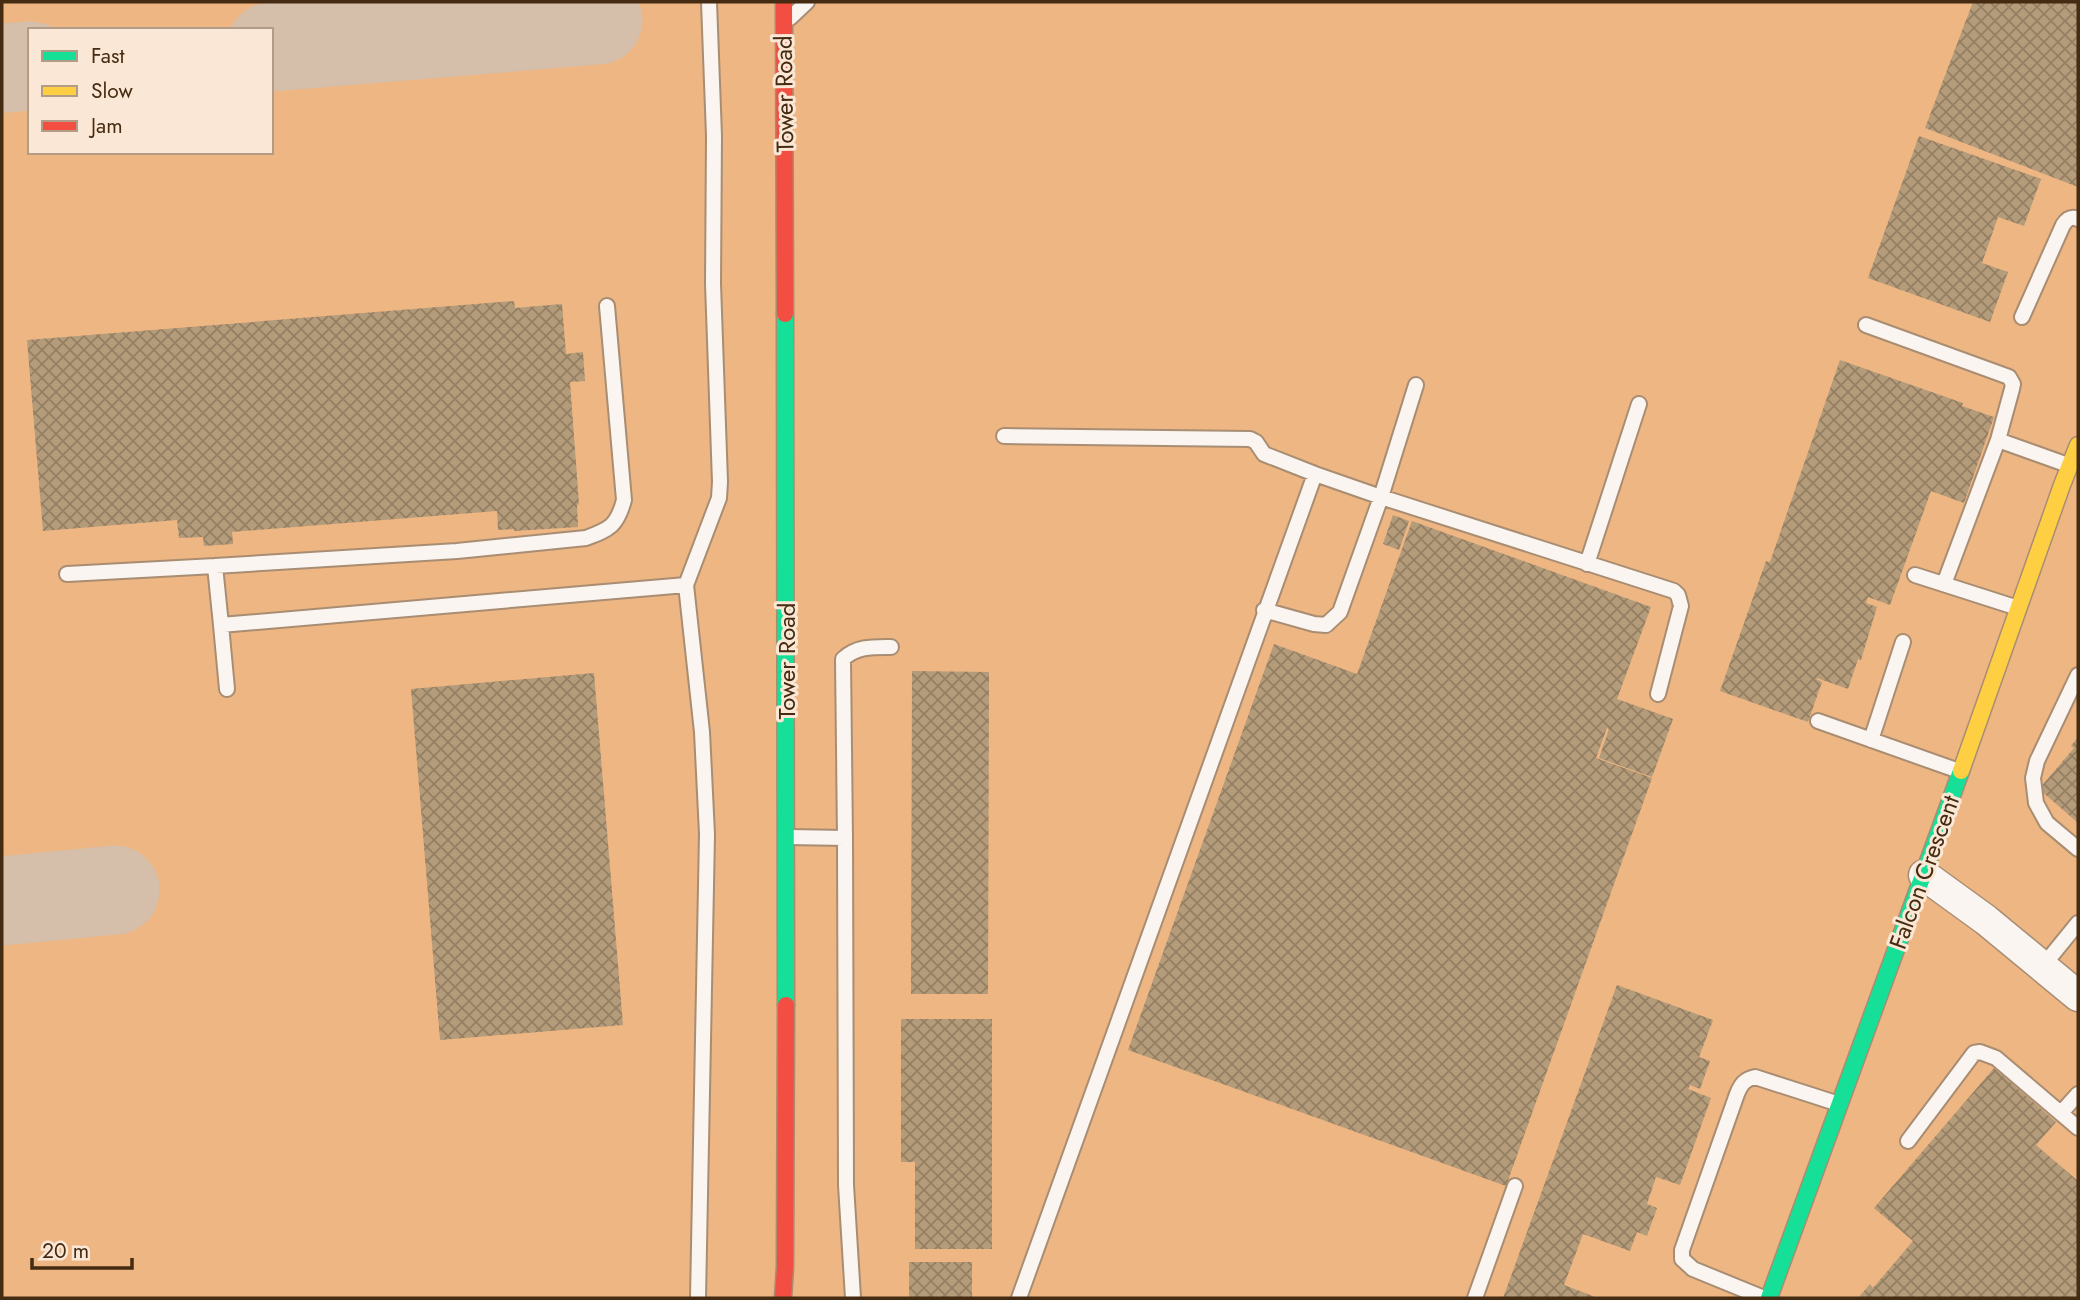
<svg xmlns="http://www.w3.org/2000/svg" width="2080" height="1300" viewBox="0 0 2080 1300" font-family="Jost,sans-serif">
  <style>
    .built { fill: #edb683; fill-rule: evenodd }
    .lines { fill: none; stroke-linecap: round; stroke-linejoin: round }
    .taxiway { stroke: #d5beaa; stroke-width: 89 }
    .building { fill: url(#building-cross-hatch) }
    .lane-casing { stroke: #a98d73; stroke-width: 18 }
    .street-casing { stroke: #a98d73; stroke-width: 33 }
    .fast-casing { stroke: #a98d73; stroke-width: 19 }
    .slow-casing { stroke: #a98d73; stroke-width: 19 }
    .jam-casing { stroke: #a98d73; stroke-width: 19 }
    .lane { stroke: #faf5f0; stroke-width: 14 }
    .street { stroke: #faf5f0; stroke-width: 30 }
    .fast { stroke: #16e098; stroke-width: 16 }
    .slow { stroke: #ffcf43; stroke-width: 16 }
    .jam { stroke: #f24e42; stroke-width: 16 }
    .labels { text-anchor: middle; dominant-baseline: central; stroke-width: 6; stroke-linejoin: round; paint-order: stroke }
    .street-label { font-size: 24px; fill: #442b11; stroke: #fbe7d5 }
  </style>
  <defs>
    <pattern id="building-cross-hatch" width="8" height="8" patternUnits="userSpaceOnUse" patternTransform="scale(1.75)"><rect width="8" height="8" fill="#b49b7a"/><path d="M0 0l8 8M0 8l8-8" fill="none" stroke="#947f63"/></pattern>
  </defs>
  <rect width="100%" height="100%" fill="#dfbc9c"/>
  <path class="built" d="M2,2H2078V1298H2ZM30,30H271V152H30Z"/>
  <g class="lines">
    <path class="taxiway" d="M271,47L598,20
      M2,68L30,66
      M2,901L115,890"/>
  </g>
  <path class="building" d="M1973,2H2078V187L1925,128Z
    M1919,136L2041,179L2024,226L1998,217L1982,263L2008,272L1990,322L1868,278Z
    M514,301L515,308L562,304L566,354L583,352L585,381L570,382L579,504L577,505L578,527L514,531V529L498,530L497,511L232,532L233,544L204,546L203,537L179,538L177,520L43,531L27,340Z
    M1840,360L1963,403L1962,406L1994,417L1964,503L1931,491L1890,605L1868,597L1866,603L1877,607L1861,660L1858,659L1848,689L1817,678L1816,679L1822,682L1808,722L1720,691L1766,561L1770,562Z
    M1393,515L1409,521L1399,550L1383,544Z
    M1412,521L1651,607L1617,699L1673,719L1652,777L1599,758L1609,729L1607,728L1596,758L1652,778L1506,1186L1128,1050L1274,644L1357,674Z
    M912,671L989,672L988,994H911Z
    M594,673L623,1025L440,1040L411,689Z
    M2078,737V823L2039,789L2074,748L2071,746Z
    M1617,985L1713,1020L1699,1057L1710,1061L1700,1089L1690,1085L1688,1089L1711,1098L1680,1185L1656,1177L1647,1204L1657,1208L1647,1236L1637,1232L1630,1251L1583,1234L1564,1285L1598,1298H1503Z
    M901,1019H992V1249H915V1162H901Z
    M1994,1068L2056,1122L2036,1145L2078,1181V1298H1858L1870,1284L1873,1288L1913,1241L1874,1208Z
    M909,1262H972V1298H909Z"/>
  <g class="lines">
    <defs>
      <path id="lane" d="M790,18L807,2
        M2022,317L2063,225C2067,219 2071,216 2078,219
        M1866,325L2009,377L2013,384L2012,389L1998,440L2068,465
        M1004,436L1250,439L1256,442L1264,454L1315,474L1381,497L1674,591L1678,595L1681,606L1658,694
        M1587,564L1639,404
        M215,566L457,551L586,538C610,529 617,526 624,500L607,306
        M67,574L215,566L221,625
        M1915,575L2018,608
        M1944,584L1998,440
        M686,585L719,498L720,482L713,284L714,136L709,2
        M1264,610L1314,624L1326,625L1340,612L1381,497L1416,385
        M2078,675L2037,761L2033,778L2036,803L2047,823L2078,849
        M227,689L221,625L686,585L702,732L707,834L698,1298
        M1818,721L1959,771
        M1871,740L1903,642
        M789,837L845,838L843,659C857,646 873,647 891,647
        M845,838L846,1185L853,1298
        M2043,966L2078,923
        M2061,1113L2078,1094
        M1908,1141L1974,1053L1980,1052L1996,1058L2078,1128
        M1019,1298L1315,474
        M1475,1298L1515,1186
        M1764,1298L1693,1269L1682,1259V1250L1737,1094C1741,1084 1745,1079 1755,1077L1839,1104"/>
      <path id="street" d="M1924,875L1986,920L2078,996"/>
      <path id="fast" d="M785,314L786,1005
        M1769,1298L1961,771"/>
      <path id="slow" d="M1961,771L2062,485L2078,445"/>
      <path id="jam" d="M784,2L785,314
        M783,1298L785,1267L786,1005"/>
    </defs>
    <use href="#lane" class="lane-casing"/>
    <use href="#street" class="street-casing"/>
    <use href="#fast" class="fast-casing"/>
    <use href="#slow" class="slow-casing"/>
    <use href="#jam" class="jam-casing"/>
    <use href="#lane" class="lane"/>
    <use href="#street" class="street"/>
    <use href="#fast" class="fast"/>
    <use href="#slow" class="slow"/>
    <use href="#jam" class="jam"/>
  </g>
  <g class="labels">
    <g class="street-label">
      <text transform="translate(784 94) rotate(-91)">Tower Road</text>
      <text transform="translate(786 661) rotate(-90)">Tower Road</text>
      <text transform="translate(1924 872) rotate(-70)">Falcon Crescent</text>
    </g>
  </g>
  <rect width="2080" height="1300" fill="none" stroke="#442b11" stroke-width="7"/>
  <rect x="28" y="28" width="245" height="126" fill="#fbe7d5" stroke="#b29c87" stroke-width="2"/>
  <rect x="42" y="51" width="35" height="10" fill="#16e098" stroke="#b29c87" stroke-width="2"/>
  <text x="91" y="63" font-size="21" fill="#442b11">Fast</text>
  <rect x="42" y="86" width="35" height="10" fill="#ffcf43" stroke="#b29c87" stroke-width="2"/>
  <text x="91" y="98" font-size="21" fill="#442b11">Slow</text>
  <rect x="42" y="121" width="35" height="10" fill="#f24e42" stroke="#b29c87" stroke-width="2"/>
  <text x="91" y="133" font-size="21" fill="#442b11">Jam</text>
  <path d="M32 1258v10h100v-10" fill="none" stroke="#442b11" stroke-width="3.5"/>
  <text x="42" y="1258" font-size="21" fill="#442b11" stroke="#fbe7d5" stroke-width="5" paint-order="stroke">20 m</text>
</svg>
